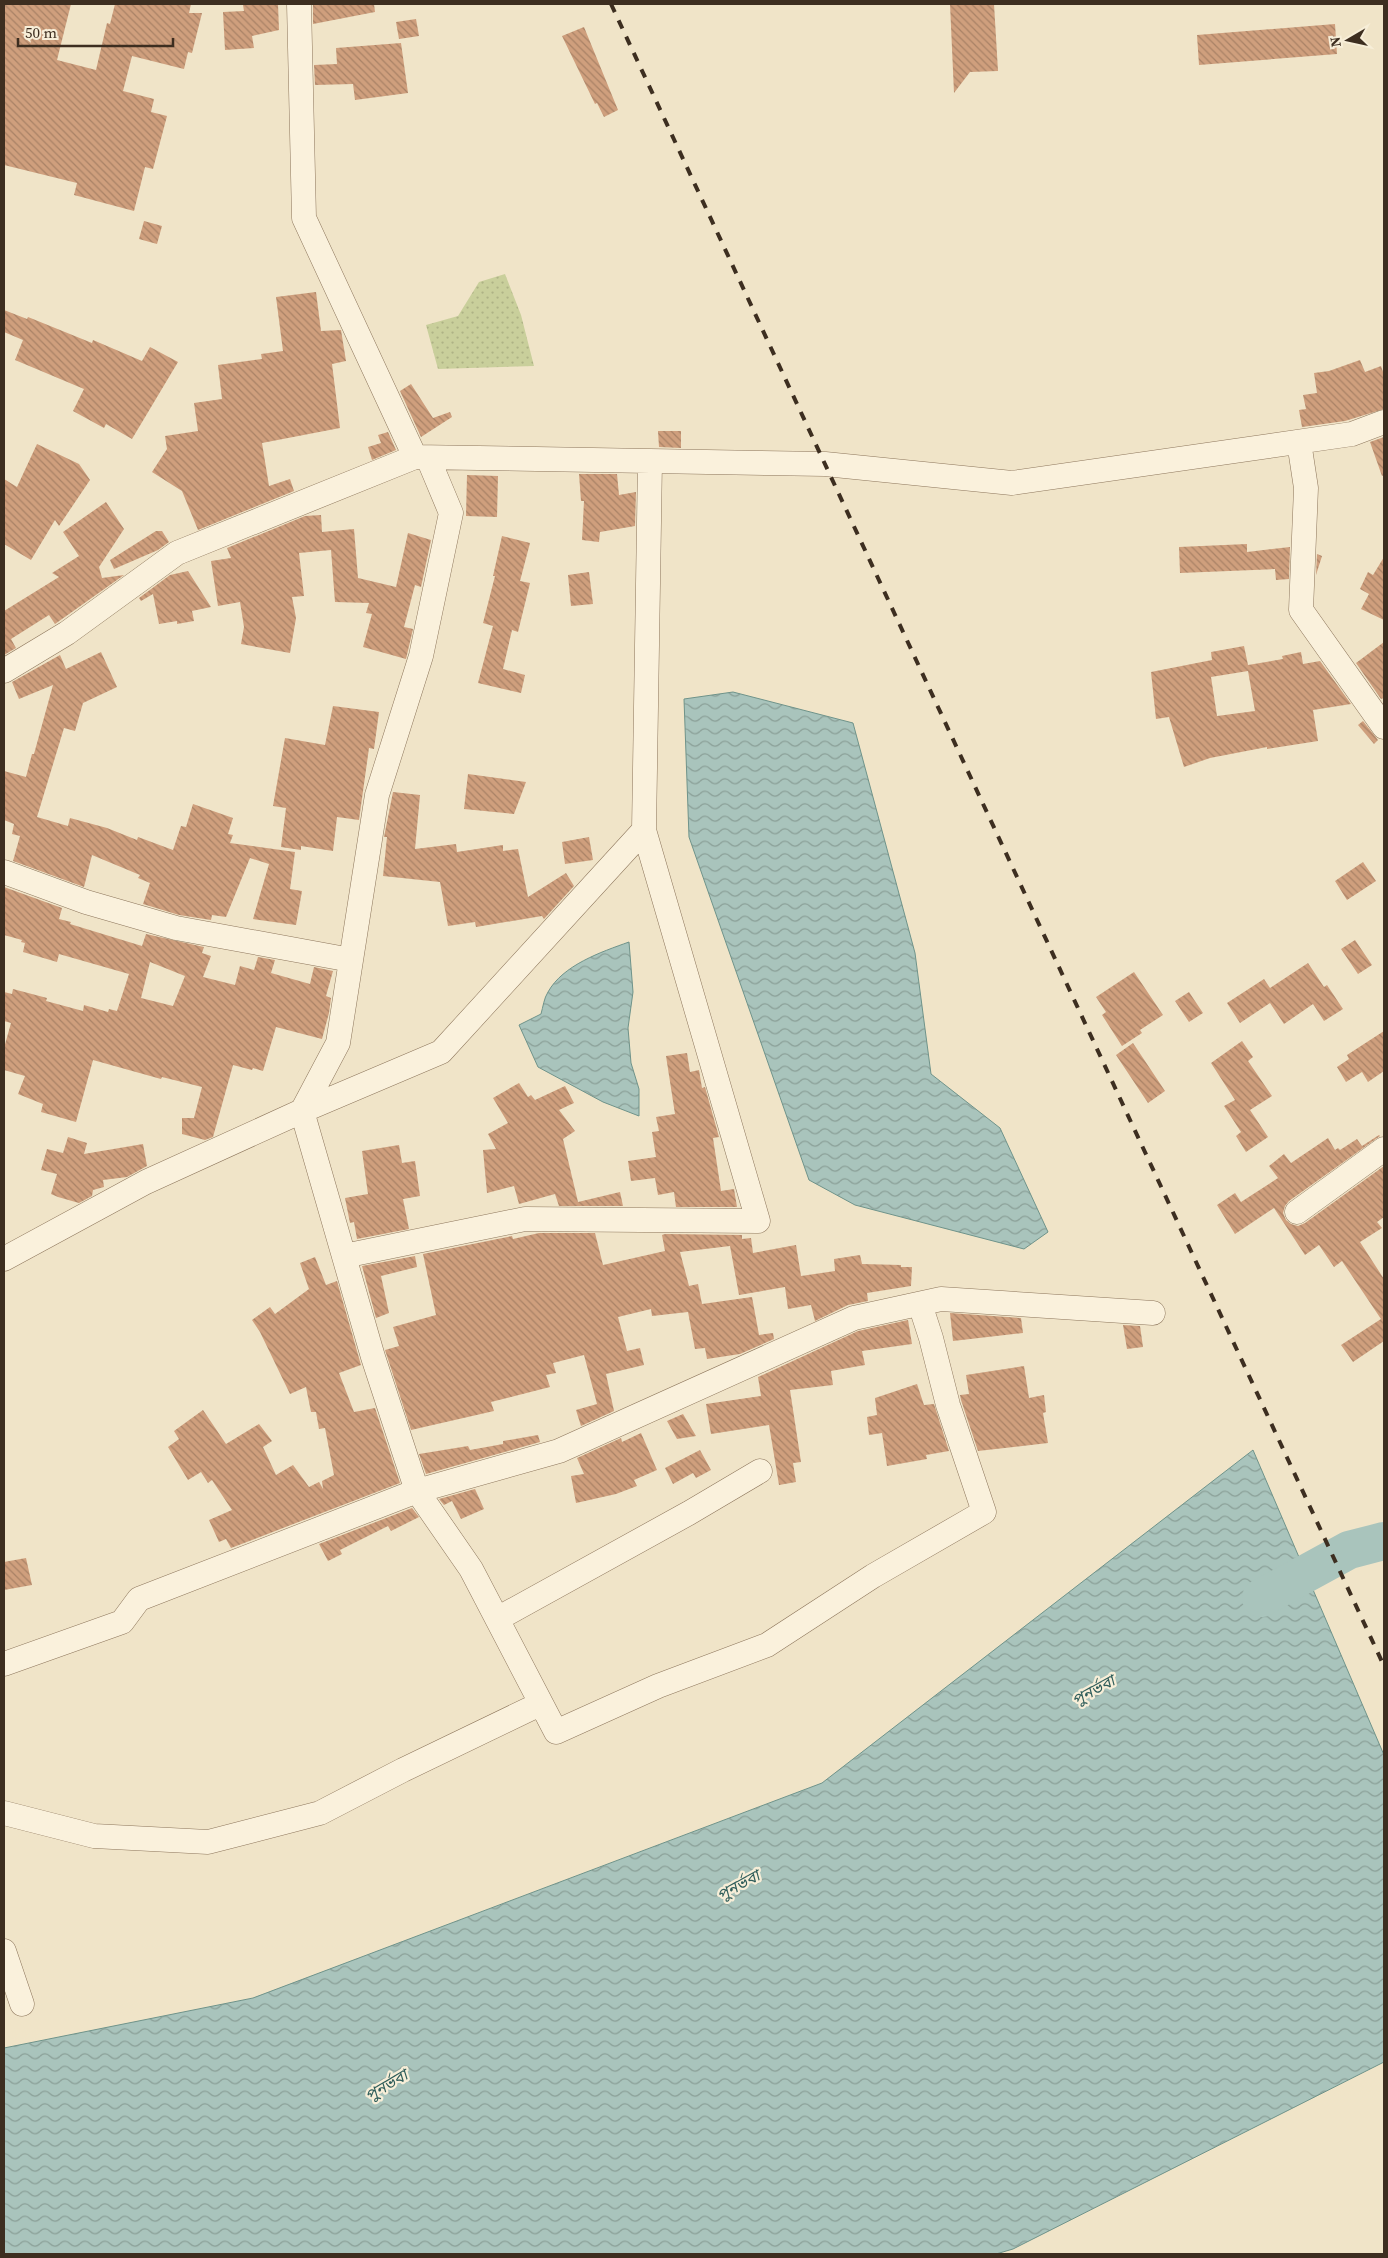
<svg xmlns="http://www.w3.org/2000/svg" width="1388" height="2258" viewBox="0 0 1388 2258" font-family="'Source Serif 4','Noto Sans Bengali',serif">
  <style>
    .green { fill: url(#green-dots) }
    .water { fill: url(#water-waves); stroke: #6f938a }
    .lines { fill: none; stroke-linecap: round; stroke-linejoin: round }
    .river { stroke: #a9c4bc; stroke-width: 38 }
    .building { fill: url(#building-back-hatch); fill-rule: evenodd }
    .street-casing { stroke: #8d765c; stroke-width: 25 }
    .street { stroke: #faf1dc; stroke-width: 24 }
    .rail { stroke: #3d2e20; stroke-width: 4; stroke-dasharray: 9 9; stroke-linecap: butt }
    .labels { text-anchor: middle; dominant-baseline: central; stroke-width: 4.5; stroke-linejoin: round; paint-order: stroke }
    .water-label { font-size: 16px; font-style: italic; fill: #2f5d5a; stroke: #f7eed8 }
  </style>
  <defs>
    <pattern id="green-dots" width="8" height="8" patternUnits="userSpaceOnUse" patternTransform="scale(1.25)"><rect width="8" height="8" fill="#c9cf9b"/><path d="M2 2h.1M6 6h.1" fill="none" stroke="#aeb285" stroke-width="1.8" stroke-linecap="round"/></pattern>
    <pattern id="water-waves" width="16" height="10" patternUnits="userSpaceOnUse" patternTransform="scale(1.25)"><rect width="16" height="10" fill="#a9c4bc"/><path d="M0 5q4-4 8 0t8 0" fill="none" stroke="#8ba098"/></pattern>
    <pattern id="building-back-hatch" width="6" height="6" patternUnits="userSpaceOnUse" patternTransform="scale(1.25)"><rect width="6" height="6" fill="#cf9f7d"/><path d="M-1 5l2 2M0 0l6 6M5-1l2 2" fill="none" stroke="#a98266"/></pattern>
  </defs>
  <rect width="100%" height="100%" fill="#f0e4c8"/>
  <path class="green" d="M505,274L521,315L534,366L438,369L426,325L458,316L479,282Z"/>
  <path class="water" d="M733,692L853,723L915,953L931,1074L1000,1128L1048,1232L1024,1249L855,1205L809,1180L689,837L684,699Z
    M629,942L633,992L628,1028L631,1063L639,1089V1116L603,1102L538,1067L519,1025L541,1014C543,1007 544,998 548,992C563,965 601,952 629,942Z
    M1253,1450L1384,1755V2062L1013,2249L996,2254H4V2048L253,1998L822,1783Z"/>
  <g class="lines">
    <path class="river" d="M1261,1598L1349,1550L1384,1541"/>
  </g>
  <path class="building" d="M4,4H71L57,60L96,70L107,23L110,24L115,4H191L189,13H202L192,53L188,52L184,69L132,56L123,91L154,99L151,112L167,116L153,169L145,167L134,211L74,195L77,183L4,165Z
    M262,4H278L279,30L252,36L254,48L225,50L223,12L244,11L243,5Z
    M313,4H374L375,12L313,24Z
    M950,4H994L998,71L970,72L954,93Z
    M416,19L419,36L399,39L396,22Z
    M1335,24L1337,54L1199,65L1197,35Z
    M584,27L618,110L604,117L597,103L595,104L562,36Z
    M401,43L408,93L355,100L353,84L315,85L314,65L337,64L336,48Z
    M144,221L162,226L157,244L139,239Z
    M316,292L321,331L341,330L346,361L332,364L340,428L262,443L269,486L290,479L294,491L198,530L182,491L152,472L167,449L165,436L198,431L194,403L222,399L218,365L262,359L261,354L283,351L276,297Z
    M4,310L27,319L28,317L92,343L93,340L142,361L150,347L178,362L132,439L106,424L104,428L73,411L84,389L15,360L23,340L4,332Z
    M1360,360L1365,372L1381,366L1384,375V409L1345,421L1302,427L1299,410L1306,409L1303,395L1317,393L1314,373L1329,371Z
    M411,384L433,418L450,412L452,417L421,437L400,391Z
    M658,431H681V448L659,447Z
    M388,432L396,450L372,460L368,447L381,443L378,435Z
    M1384,437V475L1382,476L1370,442Z
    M37,444L79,464L90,480L59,526L55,520L31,560L4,544V479L17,487Z
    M579,474H617L619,495L636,492L635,526L600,532L599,542L582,540L584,501H581Z
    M467,475L498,476L497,517L466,516Z
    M106,502L124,529L99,567L102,578L124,575L55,624L49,615L11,639L16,648L4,655V611L59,577L52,573L79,556L63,532Z
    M321,515L322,532L354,529L358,578L396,587L408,533L431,540L421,587L415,585L404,627L413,629L406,659L363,647L372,614L366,613L369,603L335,602L331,550L299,553L304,596L292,597L296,618L290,653L241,644L244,627L240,602L218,606L211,561L231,558L227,548L305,516Z
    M156,531H162L169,542L158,550L114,569L110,560Z
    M502,536L530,543L520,581L530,583L518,632L512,630L503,669L525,675L521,693L478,683L493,626L483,623L495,576H493Z
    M1247,544V552L1290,547L1289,579L1276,580L1275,569L1180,573L1179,547Z
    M1317,554L1322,556L1316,575Z
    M1384,557V620L1361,609L1369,594L1360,589L1368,572L1373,575Z
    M188,571L211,607L192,611L194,621L177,624V621L159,624L153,594L141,601L139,598L170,575Z
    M589,572L593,604L571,606L568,575Z
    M1384,642V698L1381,699L1356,663Z
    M1244,646L1248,665L1283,659L1282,656L1301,652L1303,664L1320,661L1351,704L1313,710L1318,741L1267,749V747L1210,758L1184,767L1169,717L1156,719L1151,672L1212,660L1211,652ZM1248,671L1255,711L1217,716L1211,677Z
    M101,652L117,687L83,703L75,731L64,728L37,817L68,826L70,818L107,828L137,840L138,837L173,850L181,826L186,827L193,804L233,818L228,834L233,835L230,843L295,852L290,889L302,891L296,925L253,919L269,864L250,858L226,917L212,915L211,920L179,915L143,904L150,883L138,878L140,875L92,855L84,887L13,861L20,836L12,834L14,824L4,820V771L26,777L32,754H34L53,685L19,699L12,682L60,655L66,669Z
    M333,706L379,712L374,749L369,748L359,820L337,817L333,851L301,846V850L281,847L286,808L273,806L285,738L325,745Z
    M1363,721L1378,740L1374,744L1358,725Z
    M468,774L526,782L514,814L464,809Z
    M393,792L420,795L415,849L456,844L457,852L503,845V851L518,849L528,897L566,873L574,886L544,919L542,916L476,927L475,922L448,926L440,882L383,876L387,837H384Z
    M589,837L593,860L565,864L562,842Z
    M1363,862L1376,881L1347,900L1335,881Z
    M4,887L62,908L59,919L71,922L70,924L142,946L146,934L204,947L202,953L211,956L203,977L235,985L240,966L254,970L258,957L275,960L271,973L310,984L314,967L333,971L326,996L331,998L329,1013L322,1039L276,1027L263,1071L253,1068L252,1070L233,1065L213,1137L205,1140L182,1134V1118H194L202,1087L162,1077L161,1079L93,1060L76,1122L41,1112L43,1104L18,1094L25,1076L4,1070V1048L11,1023L4,1021V992L12,994L13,989L47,998L46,1001L83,1011L84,1005L108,1012L109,1009L117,1011L129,974L59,954L57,962L23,952L25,943L21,942L22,940L4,935ZM150,962L185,976L173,1006L141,998Z
    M1355,940L1372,965L1358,974L1341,949Z
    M1308,963L1324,987L1327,985L1343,1009L1324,1021L1313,1004L1284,1024L1270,1003L1240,1023L1227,1003L1264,979L1270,988Z
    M1134,972L1163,1015L1140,1030L1142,1033L1122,1046L1102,1015L1106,1012L1096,997Z
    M1189,992L1203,1013L1189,1022L1175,1001Z
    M1384,1031V1071L1368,1082L1362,1072L1346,1082L1337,1067L1349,1059L1347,1055Z
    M1242,1041L1253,1057L1248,1061L1272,1096L1250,1110L1268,1137L1246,1152L1236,1136L1241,1132L1224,1106L1235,1100L1211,1063Z
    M1133,1043L1165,1091L1148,1103L1116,1055Z
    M687,1053L690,1072L699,1070L702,1088L705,1087L719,1137L713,1138L721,1191L734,1189L737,1207H676L674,1192L658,1195L655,1178L631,1181L628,1161L656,1157L652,1132L659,1131L656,1117L675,1114L666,1056Z
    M519,1083L528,1097L531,1095L535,1100L565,1086L574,1103L559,1110L575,1131L563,1139L578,1202L620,1192L623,1206H559L555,1194L519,1204L514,1186L487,1193L483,1150L496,1149L488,1134L508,1123L493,1098Z
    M1379,1135L1380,1136L1289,1201L1285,1206L1283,1213L1286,1220L1291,1224L1298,1226L1305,1223L1384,1166V1217L1377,1222L1382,1228L1360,1242L1384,1279V1341L1353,1362L1341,1345L1381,1319L1342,1261L1334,1267L1319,1245L1305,1255L1274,1208L1235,1234L1217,1205L1235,1193L1241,1202L1278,1178L1269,1166L1284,1154L1291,1163L1328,1138L1335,1150L1338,1148L1340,1150L1357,1139L1362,1146Z
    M68,1137L87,1143L84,1154L143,1144L147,1166L127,1177L103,1180L104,1187L93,1190L92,1196L79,1203L58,1197L51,1194L57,1174L41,1170L47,1149L63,1153Z
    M399,1145L402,1163L415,1161L420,1196L403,1199L409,1229L357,1239L354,1222L350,1223L345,1198L368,1194L362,1151Z
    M539,1233H595L603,1265L665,1251L662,1235L665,1234L742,1235V1239L751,1238L753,1253L796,1245L801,1276L835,1271L834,1259L860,1255L862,1264L901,1265V1267H912L911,1286L867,1293L868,1301L848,1305L815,1321L811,1305L788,1309L785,1287L739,1295L730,1246L680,1252L689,1286L698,1284L702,1304L752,1297L759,1335L773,1333L774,1339L740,1354L707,1359L705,1348L695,1349L688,1312L652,1316L651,1309L618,1317L627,1351L640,1348L644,1365L606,1374L614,1411L581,1426L576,1410L597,1404L584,1355L553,1363L556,1373L546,1375L550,1387L491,1402L494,1411L411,1430L385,1350L399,1346L393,1327L436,1315L423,1254L512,1236L513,1239Z
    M415,1256L417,1267L381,1276L389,1313L376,1318L362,1266Z
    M315,1257L326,1285L337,1281L361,1365L339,1373L354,1412L375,1408L400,1483L231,1548L226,1539L219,1542L209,1520L232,1510L212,1480L208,1483L201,1472L188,1480L168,1447L179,1439L174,1431L203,1410L226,1444L259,1424L272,1441L263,1447L276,1475L293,1465L309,1487L319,1482L323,1489L322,1481L334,1475L325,1428L319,1429L316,1412H311L306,1387L290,1394L260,1332L252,1320L270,1307L275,1314L309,1289L300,1263Z
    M950,1313L1021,1318L1023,1333L953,1341Z
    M908,1320L912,1344L862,1351L865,1365L831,1371L833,1385L790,1390L801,1462L793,1463L796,1482L779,1485L769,1425L711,1434L706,1404L761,1396L758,1377L858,1331Z
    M1123,1325L1140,1326L1143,1347L1127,1349Z
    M1024,1366L1029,1398L1044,1395L1046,1412L1043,1413L1048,1443L978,1451L961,1400L960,1395L969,1394L966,1375Z
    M917,1384L924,1405L934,1404L949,1451L926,1455L927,1459L887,1466L882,1433L869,1435L867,1417L877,1415L875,1398Z
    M683,1414L696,1436L677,1439L667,1421Z
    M641,1433L657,1470L634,1480L637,1486L616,1494L576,1503L571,1476L584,1474L577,1458L621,1438L622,1442Z
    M538,1435L540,1442L426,1474L419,1454L468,1446L470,1450L503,1444V1441Z
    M700,1450L711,1470L696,1478L693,1473L673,1484L665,1468Z
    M475,1489L484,1509L461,1519L452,1501L444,1505L439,1499Z
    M412,1508L419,1517L391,1531L388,1526L340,1550L342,1554L328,1561L319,1544Z
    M26,1558L32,1585L4,1590V1562Z"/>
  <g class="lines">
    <defs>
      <path id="street" d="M299,4L304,218L415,457
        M1299,442L1306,488L1301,610L1384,727
        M428,458L451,513L421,656L377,795L338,1043L302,1111L441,1052L644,830L650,461
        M4,671L67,633L177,553L415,457L825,464L1012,483L1352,434L1384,422
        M4,872L86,902L176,928L351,960
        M1297,1212L1384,1149
        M344,1256L525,1219L758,1221L644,830
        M4,1259L146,1182L302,1111L373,1357L417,1491L471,1569L556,1732L658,1686L767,1645L873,1576L984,1512L948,1405L931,1338L920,1304
        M497,1619L689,1513L760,1471
        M4,1664L122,1622L139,1599L417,1491L559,1451L854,1318L941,1299L1153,1313
        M4,1813L94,1836L208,1842L320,1813L403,1770L540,1704
        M4,1951L22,2004"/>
    </defs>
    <use href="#street" class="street-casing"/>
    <use href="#street" class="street"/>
    <path class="rail" d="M611,4L1384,1666"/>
  </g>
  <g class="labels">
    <g class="water-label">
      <text transform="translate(1093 1690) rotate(-29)">পুনর্ভবা</text>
      <text transform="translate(738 1885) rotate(-29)">পুনর্ভবা</text>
      <text transform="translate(386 2085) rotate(-31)">পুনর্ভবা</text>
    </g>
  </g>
  <rect width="1388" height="2258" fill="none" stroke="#3d2e20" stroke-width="10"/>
  <g transform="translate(1348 40) rotate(261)" stroke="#f7eed8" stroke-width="4" paint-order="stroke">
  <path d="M0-4L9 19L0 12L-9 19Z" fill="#3d2e20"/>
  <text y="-8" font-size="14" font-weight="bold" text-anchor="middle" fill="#3d2e20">N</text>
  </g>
  <path d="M18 38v8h155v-8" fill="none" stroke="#3d2e20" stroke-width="2.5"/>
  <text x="25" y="38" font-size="15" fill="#3d2e20" stroke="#f7eed8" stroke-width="4" paint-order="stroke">50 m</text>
</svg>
